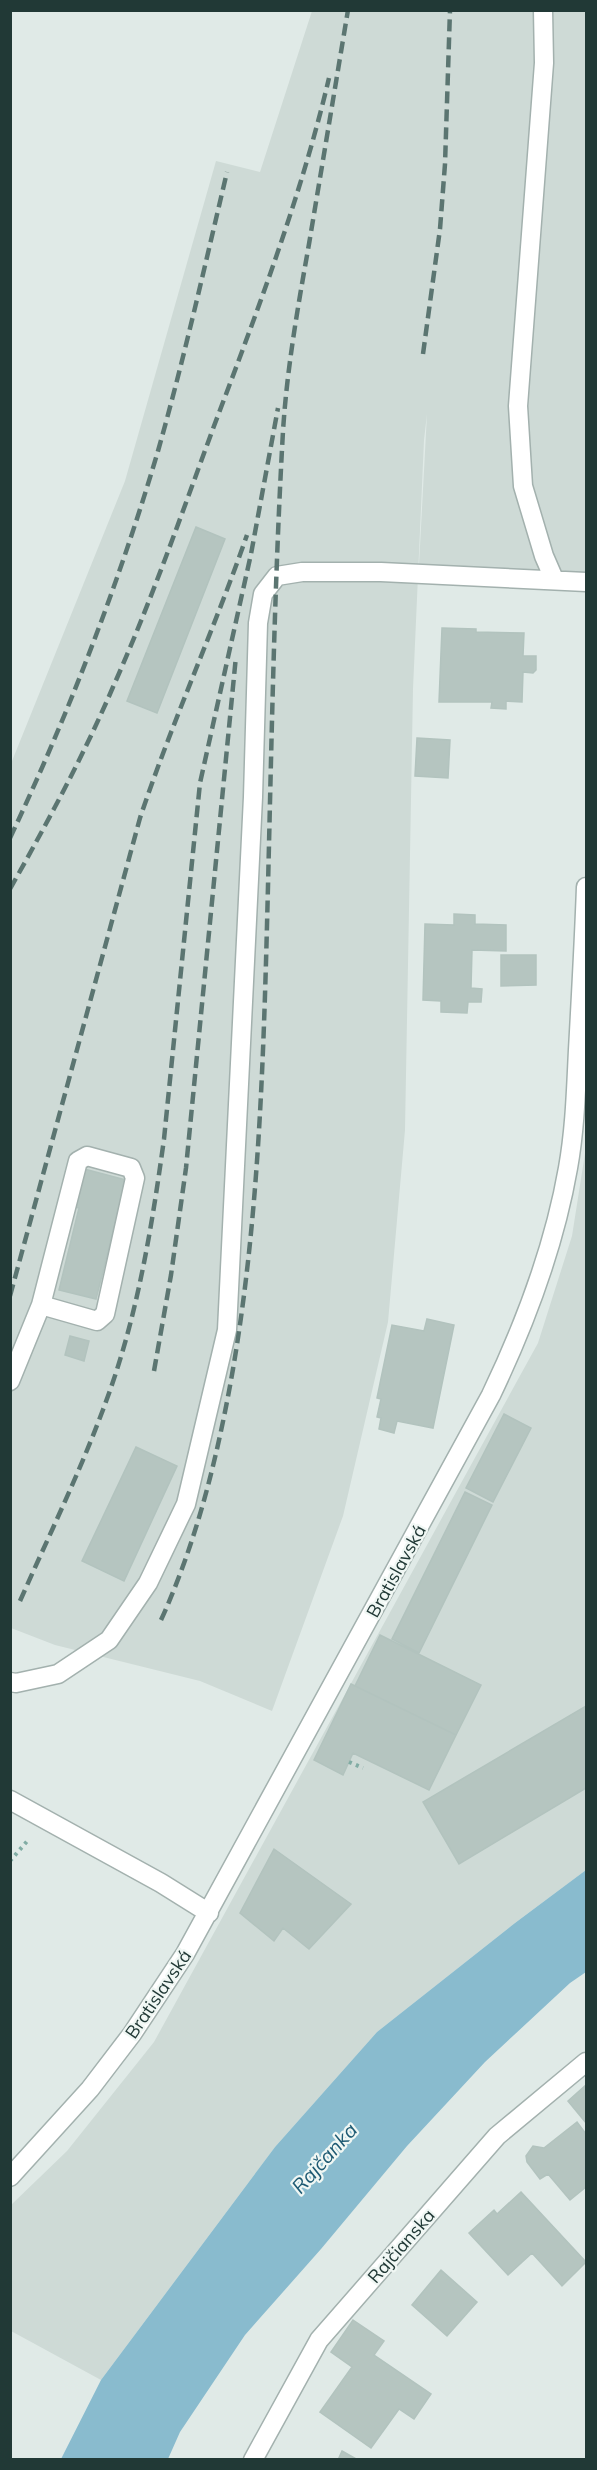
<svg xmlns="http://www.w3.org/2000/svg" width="597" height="2470" viewBox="0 0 597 2470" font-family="Mulish,sans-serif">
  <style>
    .built { fill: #cedad6 }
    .water { fill: #89bbce }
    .building { fill: #b5c5c0; stroke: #b2c3be; stroke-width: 1.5 }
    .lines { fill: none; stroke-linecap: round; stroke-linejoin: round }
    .service-casing { stroke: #a3b1ae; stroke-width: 21 }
    .minor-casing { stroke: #a3b1ae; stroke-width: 21 }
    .path { stroke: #81aca4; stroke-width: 4; stroke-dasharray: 3 4.5; stroke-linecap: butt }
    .service { stroke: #fff; stroke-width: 18 }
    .minor { stroke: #fff; stroke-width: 18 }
    .rail { stroke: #5b7571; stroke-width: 4.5; stroke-dasharray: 12 6; stroke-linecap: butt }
    .labels { text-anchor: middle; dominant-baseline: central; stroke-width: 4.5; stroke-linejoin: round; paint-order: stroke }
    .street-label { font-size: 18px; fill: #213936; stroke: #f0f7f4 }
    .water-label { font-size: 20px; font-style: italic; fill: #1e5a73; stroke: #f0f7f4 }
  </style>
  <rect width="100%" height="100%" fill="#e0eae7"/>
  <path class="built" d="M312,11H586V581L419,565L427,414L424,440L413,689L405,1130L388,1322L343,1516L272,1711L200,1681L55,1645L11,1628L10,766L125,481L216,161L260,172Z
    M586,1147V1870L515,1923L377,2032L275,2147L101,2380L11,2331V2205L67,2151L154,2042L538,1343L572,1236Z"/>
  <path class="water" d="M586,1870V1972L570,1983L485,2062L407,2146L321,2249L245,2335L180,2432L168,2459H61L101,2380L275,2147L377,2032L515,1923Z"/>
  <path class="building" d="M196,527L225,539L157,713L127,701Z
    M442,628L476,629V632L524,633L523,656H536V670L533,673L523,672L522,702L506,701V709L491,708L492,702H439Z
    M417,738L450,740L448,778L415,776Z
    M454,914L475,915V924L506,925V951L472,950L471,988L482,989L481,1002H468L467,1013L441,1012V1001L423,1000L425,924L454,925Z
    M501,955H536V985L501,986Z
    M73,1166L126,1180L96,1299L59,1290L79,1208L63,1204Z
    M427,1319L454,1325L433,1428L397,1421L394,1433L379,1429L381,1418L377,1417L381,1399L377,1398L392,1325L424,1331Z
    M70,1336L89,1341L84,1361L65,1355Z
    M504,1414L531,1428L493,1502L466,1488Z
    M136,1447L177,1466L124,1581L82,1561Z
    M465,1492L492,1505L419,1653L392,1639Z
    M380,1635L481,1685L456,1735L355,1686Z
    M351,1684L456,1735L429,1790L353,1753L343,1775L314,1760Z
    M586,1706V1788L459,1864L423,1802Z
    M274,1849L351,1904L309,1949L283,1928L274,1941L240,1913Z
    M586,2085V2123L568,2101Z
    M577,2122L586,2134V2187L570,2200L548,2174L540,2179L527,2162L526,2156L533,2146L544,2148Z
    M521,2192L586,2262L562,2286L532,2253L508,2275L469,2233L494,2210L497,2214Z
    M441,2270L477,2302L447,2336L412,2305Z
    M353,2320L384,2341L374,2355L431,2394L414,2419L399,2409L371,2448L320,2412L352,2367L331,2352Z
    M342,2451L358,2460H338Z"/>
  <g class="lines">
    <defs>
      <path id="service" d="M543,10L544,63L518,406L523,486L544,556L554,579
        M10,1381L41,1305L78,1161L87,1156L131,1168L135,1178L105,1314L97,1321L41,1305
        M10,1682L16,1683L58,1674L109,1640L148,1583L186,1504L227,1330L253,797L258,623L263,594L277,576L302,572H381L586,582"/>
      <path id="minor" d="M10,1800L161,1883L209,1913
        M10,2177L90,2089L132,2034L185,1954L491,1395C526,1322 554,1248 568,1168C575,1129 576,1090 578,1050C581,996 584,942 586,887
        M253,2460L319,2340L497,2136L586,2062"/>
    </defs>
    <use href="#service" class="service-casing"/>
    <use href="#minor" class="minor-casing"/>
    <path class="path" d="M349,1762L363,1768
      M10,1861L29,1839"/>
    <use href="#service" class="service"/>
    <use href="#minor" class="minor"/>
    <path class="rail" d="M423,354L440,229L445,164L450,10
      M10,838C69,713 119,583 158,451C184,359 205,265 227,172
      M10,889C47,823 83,757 113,687C151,602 182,513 214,426C257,312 301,197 329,78
      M10,1296L140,818C172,722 214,630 247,535
      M154,1371L171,1275L186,1168L236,656
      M20,1601C50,1533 83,1466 108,1396C138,1313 152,1226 164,1139L200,783L251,554L278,408
      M161,1620C197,1541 218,1455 233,1369C256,1234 262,1099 266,962C271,785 273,608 283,431C287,368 298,306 309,244C322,166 335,88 348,10"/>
  </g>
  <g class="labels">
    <g class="street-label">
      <text transform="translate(396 1571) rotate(-61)">Bratislavská</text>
      <text transform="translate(158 1994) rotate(-56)">Bratislavská</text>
      <text transform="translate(401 2246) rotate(-49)">Rajčianska</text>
    </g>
    <g class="water-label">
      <text transform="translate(324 2158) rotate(-48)">Rajčanka</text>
    </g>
  </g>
  <rect width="597" height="2470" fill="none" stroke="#213936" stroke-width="24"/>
</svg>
